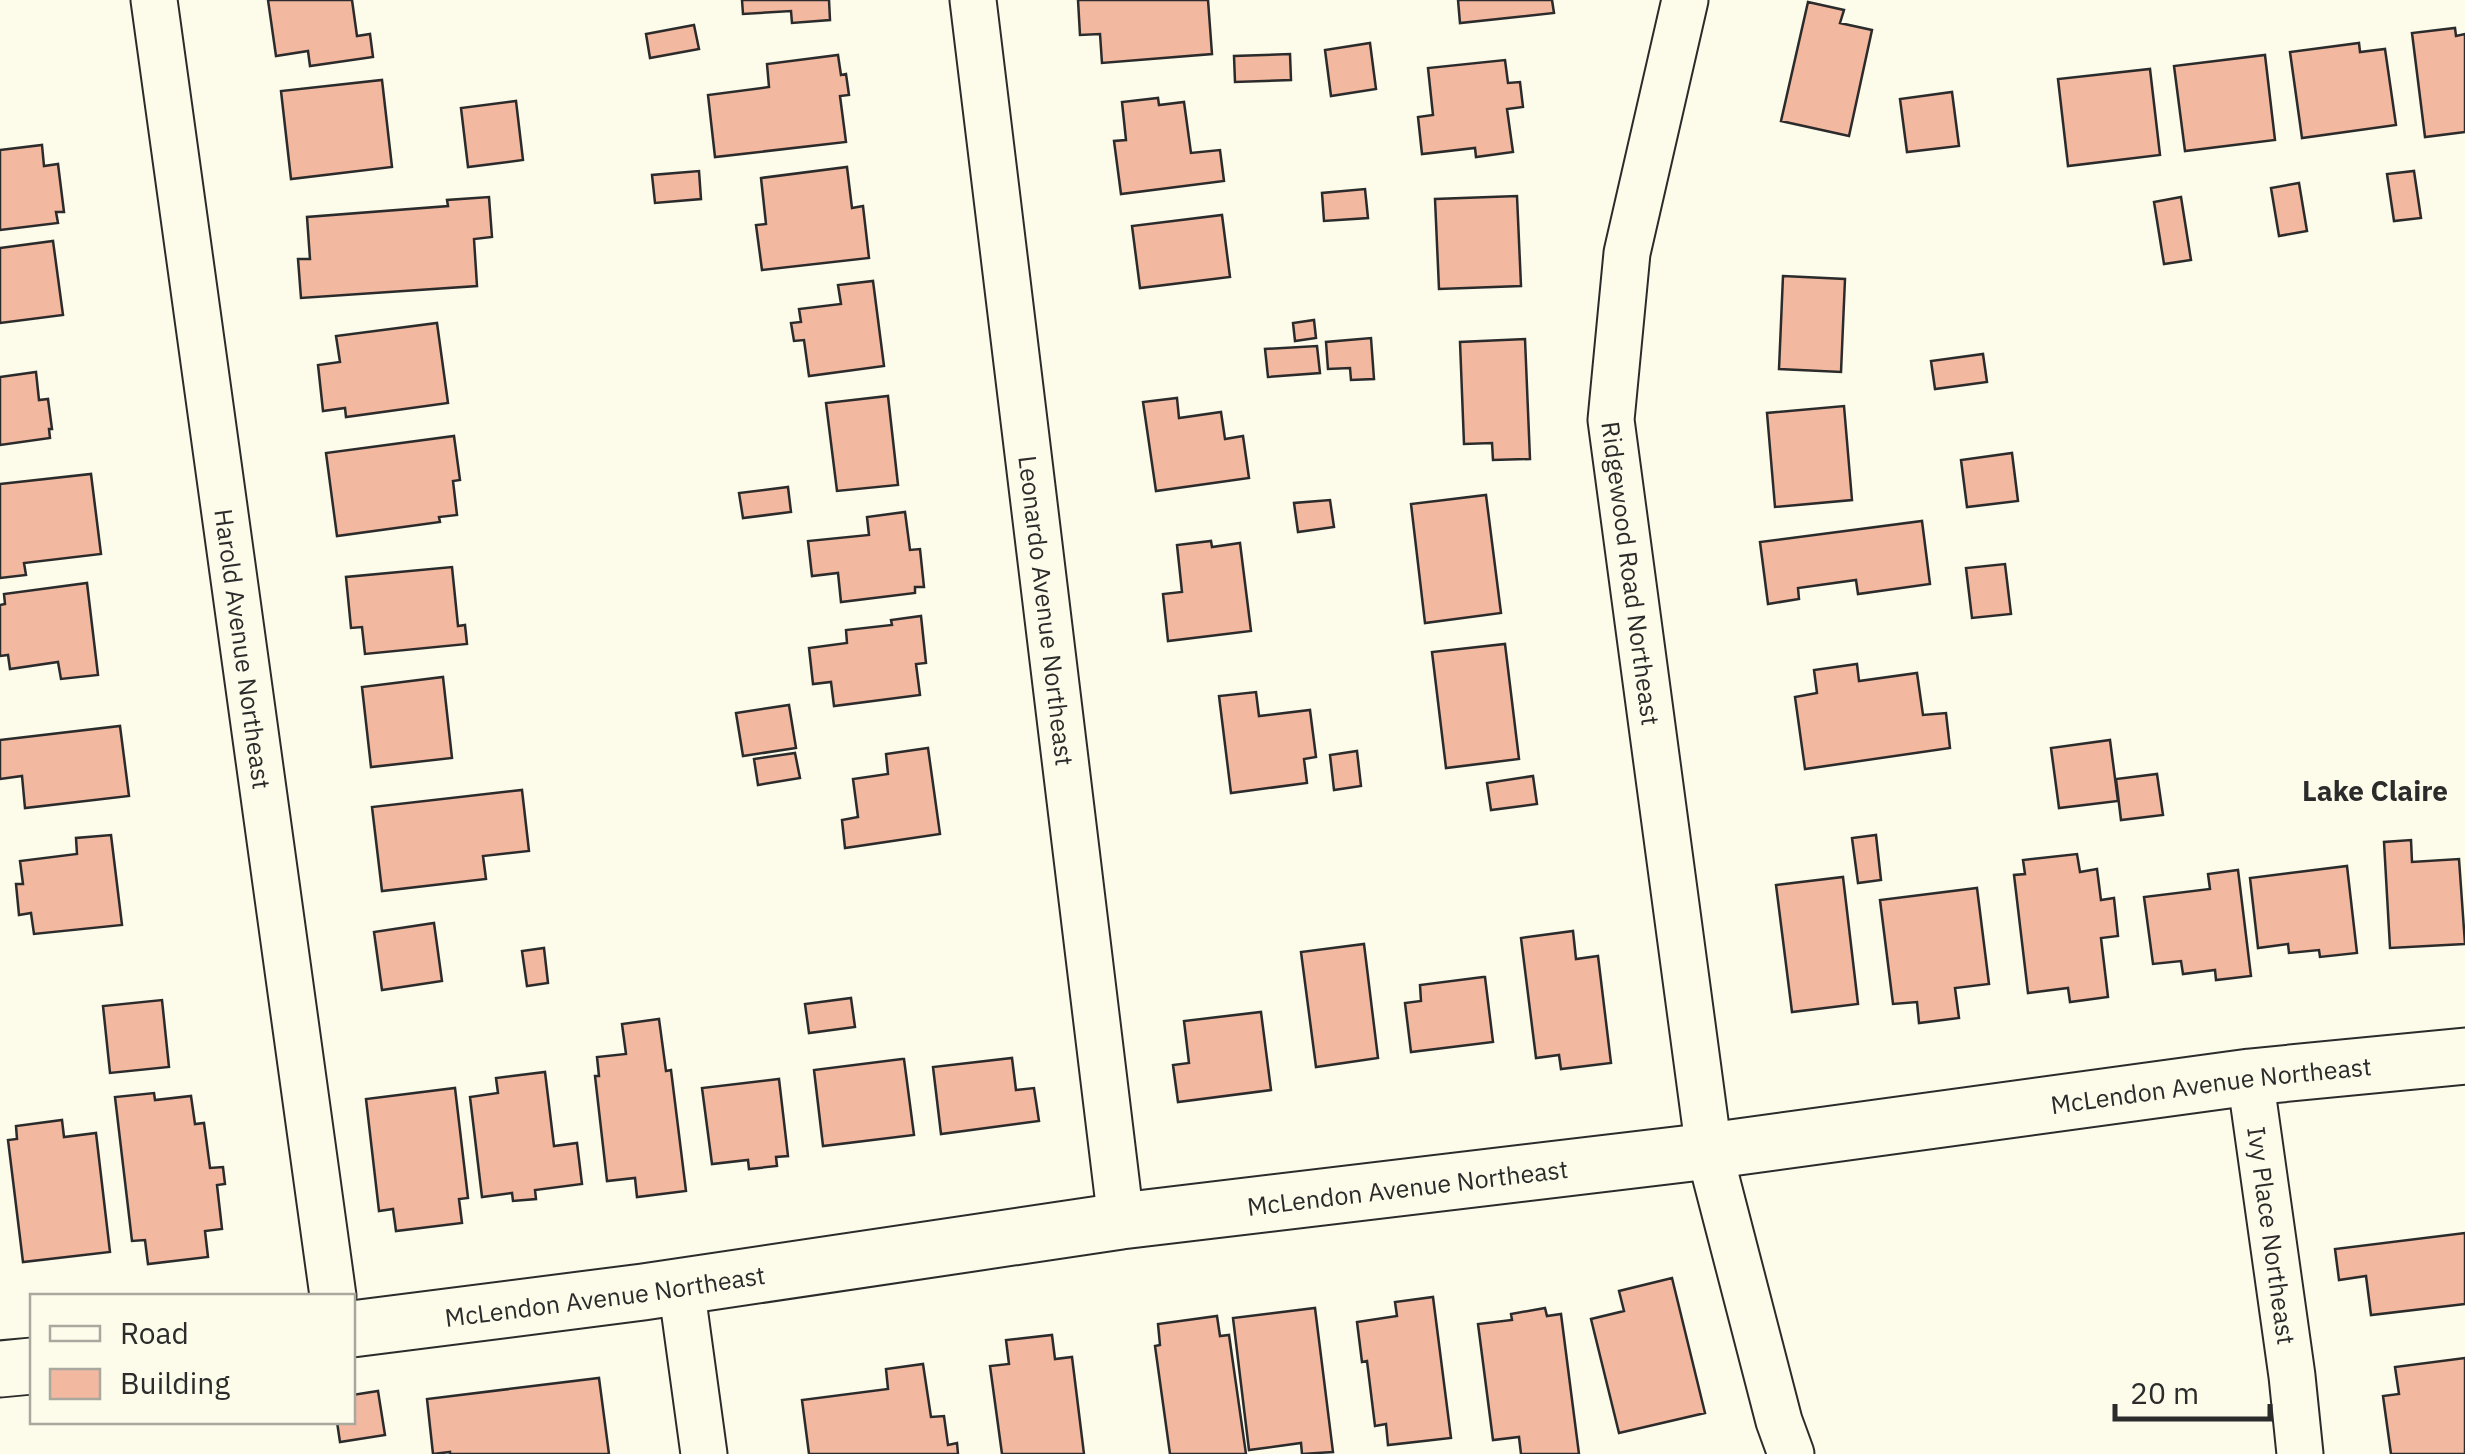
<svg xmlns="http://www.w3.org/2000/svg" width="2465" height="1454" viewBox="0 0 2465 1454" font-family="'IBM Plex Sans',sans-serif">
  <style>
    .building { fill: #f2b8a0; stroke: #2b2b2b; stroke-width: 2.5 }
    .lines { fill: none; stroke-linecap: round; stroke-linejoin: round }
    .minor-casing { stroke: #2b2b2b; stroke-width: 49 }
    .tertiary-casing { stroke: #2b2b2b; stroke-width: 59 }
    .minor { stroke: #fdfbea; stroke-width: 45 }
    .tertiary { stroke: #fdfbea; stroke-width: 55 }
    .labels { text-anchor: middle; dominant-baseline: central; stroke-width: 8; stroke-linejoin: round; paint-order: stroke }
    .street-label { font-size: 25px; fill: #2b2b2b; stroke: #fdfbea }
    .neighbourhood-label { font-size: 28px; font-weight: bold; fill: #2b2b2b; stroke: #fdfbea }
  </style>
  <rect width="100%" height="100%" fill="#fdfbea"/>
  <path class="building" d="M268,0H352L357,36L370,34L373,57L310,66L308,51L276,56Z
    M742,0H829L830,20L792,23L791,11L743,14Z
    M1078,0H1208L1212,54L1102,63L1100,34L1080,35Z
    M1458,0H1552L1554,13L1460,23Z
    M1808,2L1844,10L1840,23L1872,30L1849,136L1781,121Z
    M694,25L699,49L650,58L646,34Z
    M2455,28L2456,36L2465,34V132L2425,137L2412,33Z
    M1370,43L1376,89L1331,96L1325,50Z
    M2359,43L2360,52L2385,49L2396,125L2302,138L2290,52Z
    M1290,54L1291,80L1235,82L1234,56Z
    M838,55L841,75L846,74L849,95L840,96L846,142L715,157L708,95L769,87L767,64Z
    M2265,55L2275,140L2185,151L2174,66Z
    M1505,60L1508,83L1520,82L1523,107L1507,109L1513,152L1476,157L1475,148L1422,154L1418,117L1433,115L1428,68Z
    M2150,69L2160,155L2068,166L2058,79Z
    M382,80L392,167L291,179L281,91Z
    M1952,92L1959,146L1907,152L1900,99Z
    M1158,98L1159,105L1184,102L1191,153L1220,150L1224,181L1121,194L1114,141L1126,140L1122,102Z
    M516,101L523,160L468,167L461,108Z
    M42,145L44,166L58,164L64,212H56L58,223L0,230V150Z
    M847,167L852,208L863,206L869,258L762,270L756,225L766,224L761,178Z
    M699,171L701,199L655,203L652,175Z
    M2414,171L2421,218L2394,221L2387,174Z
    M2299,183L2307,231L2279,236L2271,188Z
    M1365,189L1368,218L1324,221L1322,193Z
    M1517,196L1521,286L1439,289L1435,199Z
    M489,197L492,237L474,239L477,286L301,298L298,259H310L307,217L448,206L447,200Z
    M2181,197L2191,260L2164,264L2154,202Z
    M1222,215L1230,277L1140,288L1132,226Z
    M53,241L63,315L0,323V248Z
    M1783,276L1845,279L1841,372L1779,369Z
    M873,281L884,366L809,376L804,340L794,341L791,323L801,322L799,309L841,304L838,285Z
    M1314,320L1316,338L1295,341L1293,323Z
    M437,323L448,403L346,417L345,408L323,411L318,365L340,362L336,336Z
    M1371,338L1374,379L1351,380L1350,368L1328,369L1326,342Z
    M1525,339L1530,459L1493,460L1492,443L1464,444L1460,342Z
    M1317,346L1320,373L1268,377L1265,349Z
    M1983,354L1987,382L1935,389L1931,361Z
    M36,372L39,400L48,399L52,429H49L50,438L0,445V377Z
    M888,396L898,485L837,491L826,403Z
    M1177,398L1179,418L1221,412L1225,439L1243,436L1249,478L1156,491L1143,402Z
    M1844,406L1852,500L1775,507L1767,413Z
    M454,436L460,480L453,481L457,515L439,517L440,522L337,536L326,453Z
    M2012,453L2018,501L1967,507L1961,460Z
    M91,474L101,554L24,563L26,575L0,578V484Z
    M788,487L791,512L743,518L739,493Z
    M1486,495L1501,613L1425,623L1411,504Z
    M1330,500L1334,527L1298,532L1294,503Z
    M905,512L910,550L920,549L924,587H915V593L841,602L838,573L812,576L808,541L869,535L867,517Z
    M1922,521L1930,584L1858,594L1856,580L1798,588L1799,599L1768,604L1760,542Z
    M1211,541L1212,547L1240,543L1251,631L1168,641L1163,594L1182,592L1177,545Z
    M2005,564L2011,614L1972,618L1966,568Z
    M452,567L458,626L465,625L467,644L365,654L362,627L351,628L346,577Z
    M87,583L98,675L61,679L58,662L10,669L8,655L0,656V605L5,604L4,594Z
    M921,616L926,663L916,664L920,695L834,706L831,682L813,684L809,648L847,643L846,630L892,625L891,620Z
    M1505,644L1519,759L1446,768L1432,652Z
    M1857,664L1859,681L1917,673L1923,715L1946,713L1950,748L1805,769L1795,697L1817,693L1814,670Z
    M443,677L452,758L371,767L362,687Z
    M1256,692L1259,716L1310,710L1316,757L1304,759L1307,783L1231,793L1219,696Z
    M789,705L796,748L743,756L736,713Z
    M120,726L129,796L25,808L22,776L0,779V740Z
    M2110,740L2118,801L2059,808L2051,748Z
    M928,748L940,834L845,848L842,820L858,817L853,779L888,774L886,754Z
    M1357,751L1361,786L1334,790L1330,755Z
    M795,753L800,778L758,785L754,759Z
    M2157,774L2163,815L2121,820L2116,779Z
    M1533,776L1537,804L1491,810L1487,783Z
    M522,790L529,851L483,856L486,879L382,891L372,807Z
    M111,835L122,925L34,934L31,913L19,915L16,884H23L20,861L77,854L76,838Z
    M1876,835L1881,880L1858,883L1852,838Z
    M2411,840L2412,862L2459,859L2465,944L2390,948L2384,842Z
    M2077,854L2080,872L2097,869L2101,900L2114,898L2118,936L2101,938L2108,997L2070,1002L2068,988L2028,993L2014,875L2025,874L2023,860Z
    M2347,866L2357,953L2320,957L2319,950L2289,953L2288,944L2258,948L2250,878Z
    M2238,870L2251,976L2216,980L2215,970L2183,974L2181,961L2153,964L2144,897L2210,889L2208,874Z
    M1843,877L1858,1004L1792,1012L1776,885Z
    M1977,888L1989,984L1955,988L1959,1018L1919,1023L1917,1002L1893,1004L1880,900Z
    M434,923L442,981L382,990L374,932Z
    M1573,931L1576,959L1598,956L1611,1063L1561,1069L1559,1055L1536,1058L1521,938Z
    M1364,944L1378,1058L1316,1067L1301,952Z
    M544,948L548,983L527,986L522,951Z
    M1483,977H1485L1493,1042L1411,1052L1405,1003L1421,1001L1420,985Z
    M851,998L855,1027L809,1033L805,1004Z
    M162,1000L169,1067L110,1073L103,1006Z
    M1261,1012L1271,1090L1178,1102L1173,1065L1189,1063L1184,1021Z
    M659,1019L666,1071L671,1070L686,1191L637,1197L635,1178L607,1181L595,1076H599L597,1057L626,1054L622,1024Z
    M1012,1058L1016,1090L1034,1088L1039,1121L941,1134L933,1067Z
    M902,1059H904L914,1135L823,1146L814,1070Z
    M545,1072L554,1146L577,1143L582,1184L535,1190L536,1199L513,1201L512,1193L482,1197L470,1097L498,1093L496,1078Z
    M779,1079L788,1156L776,1157L777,1166L749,1169L748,1160L712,1164L702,1088Z
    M455,1088L468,1198L459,1199L462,1223L396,1231L393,1209L379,1211L366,1099Z
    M154,1093L155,1100L191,1096L195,1124L204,1123L210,1168L223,1167L225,1184L217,1185L222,1229L205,1231L208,1257L148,1264L145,1240L132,1241L115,1097Z
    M62,1120L64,1137L96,1133L110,1252L23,1262L8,1140L17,1139L16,1126Z
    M2465,1233V1304L2371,1315L2366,1276L2339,1280L2335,1249Z
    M1672,1278L1705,1413L1619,1433L1591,1319L1624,1311L1619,1291Z
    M1433,1297L1451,1438L1388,1445L1386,1424L1375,1426L1367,1361L1362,1362L1357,1322L1397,1316L1395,1302Z
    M1315,1308L1333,1452L1302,1454L1301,1443L1249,1450L1233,1318Z
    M1545,1308L1547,1316L1561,1314L1579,1454H1521L1519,1437L1493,1440L1478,1324L1512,1320L1511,1314Z
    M1217,1316L1220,1336L1229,1335L1246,1454H1170L1155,1346L1160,1345L1158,1324Z
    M1052,1335L1055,1359L1072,1357L1084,1454H1002L990,1366L1009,1364L1006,1340Z
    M2465,1358V1454H2391L2383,1396L2399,1394L2395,1367Z
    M923,1364L931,1417L944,1416L948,1445L957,1443L958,1454H809L802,1400L888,1389L886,1369Z
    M599,1378L609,1454H450V1452L433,1454L427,1399Z
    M378,1391L385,1435L340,1442L337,1422H352V1395Z"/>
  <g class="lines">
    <defs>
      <g id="minor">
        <path id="s1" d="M154,0L333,1296"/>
        <path id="s2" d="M973,0L1121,1221"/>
        <path id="s3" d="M1685,0L1627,253L1611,420L1709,1151L1779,1421L1791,1454"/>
        <path id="s4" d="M2250,1077L2292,1376L2300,1454"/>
        <path d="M681,1286L704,1454"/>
      </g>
      <g id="tertiary">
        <path id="s5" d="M352,1329L643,1292L1121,1221L1709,1151L2250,1077L2465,1056"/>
        <path d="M0,1369L32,1366"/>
      </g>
    </defs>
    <use href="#minor" class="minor-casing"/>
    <use href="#tertiary" class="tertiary-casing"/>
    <use href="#minor" class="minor"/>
    <use href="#tertiary" class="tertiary"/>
  </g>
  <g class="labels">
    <g class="street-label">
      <text stroke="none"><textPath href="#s3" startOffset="582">Ridgewood Road Northeast</textPath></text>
      <text stroke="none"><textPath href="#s2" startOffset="615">Leonardo Avenue Northeast</textPath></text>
      <text stroke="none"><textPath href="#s1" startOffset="655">Harold Avenue Northeast</textPath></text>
      <text stroke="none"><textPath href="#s5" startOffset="1875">McLendon Avenue Northeast</textPath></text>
      <text stroke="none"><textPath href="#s5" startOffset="1065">McLendon Avenue Northeast</textPath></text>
      <text stroke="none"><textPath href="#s4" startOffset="160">Ivy Place Northeast</textPath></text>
      <text stroke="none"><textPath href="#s5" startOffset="255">McLendon Avenue Northeast</textPath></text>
    </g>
    <g class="neighbourhood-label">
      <text x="2375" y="790">Lake Claire</text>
    </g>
  </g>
  <rect x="30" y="1294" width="325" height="130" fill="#fdfbea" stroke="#a9a89e" stroke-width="2.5"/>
  <rect x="50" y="1326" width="50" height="15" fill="#fdfbea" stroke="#a9a89e" stroke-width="2.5"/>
  <text x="120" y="1344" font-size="30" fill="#2b2b2b">Road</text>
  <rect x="50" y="1369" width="50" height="30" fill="#f2b8a0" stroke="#a9a89e" stroke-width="2.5"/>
  <text x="120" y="1394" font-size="30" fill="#2b2b2b">Building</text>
  <path d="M2115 1404v15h155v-15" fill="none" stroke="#2b2b2b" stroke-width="5"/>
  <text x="2130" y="1404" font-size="30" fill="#2b2b2b" stroke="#fdfbea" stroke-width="8" paint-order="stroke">20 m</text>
</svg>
